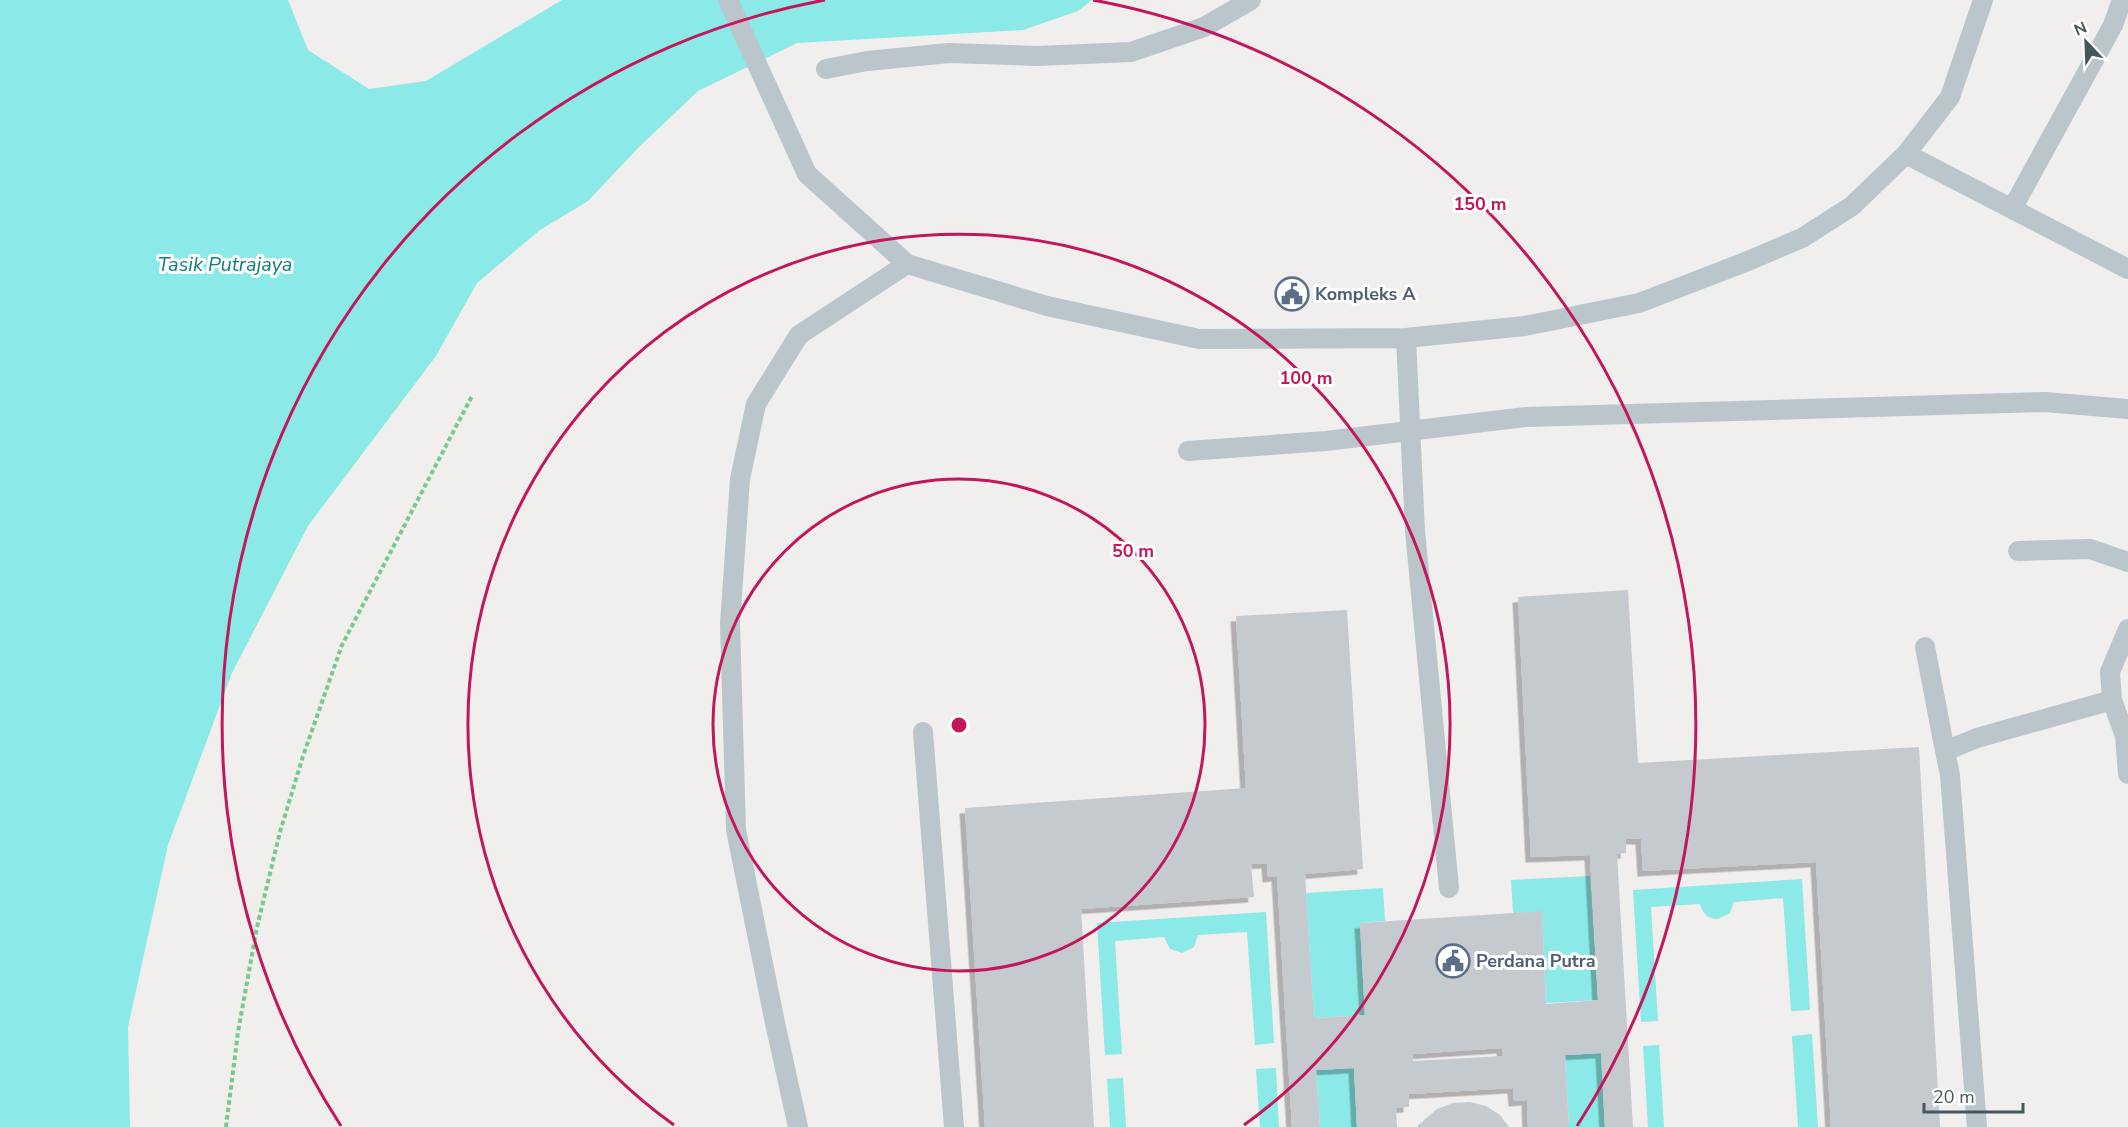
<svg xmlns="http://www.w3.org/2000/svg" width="2128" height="1127" viewBox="0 0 2128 1127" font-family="'Nunito Sans',sans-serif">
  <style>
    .water { fill: #8be9e7 }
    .building { fill: #c5cace; fill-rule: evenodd; filter: url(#shadow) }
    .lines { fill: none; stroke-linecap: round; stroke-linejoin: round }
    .path { stroke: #76ca8d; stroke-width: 4; stroke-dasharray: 4.5 3; stroke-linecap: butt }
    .service { stroke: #bac6cb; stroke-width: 20 }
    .ring { fill: none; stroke: #c2185b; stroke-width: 3 }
    .labels { text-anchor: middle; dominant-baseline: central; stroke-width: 6; stroke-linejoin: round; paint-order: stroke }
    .service-label { font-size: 18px; font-weight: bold; fill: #4e5e75; stroke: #fff; text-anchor: start }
    .water-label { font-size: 20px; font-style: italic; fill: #107f7d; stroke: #fff }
    .centre { fill: #c2185b; stroke: #fff; stroke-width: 3 }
    .ring-label { font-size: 18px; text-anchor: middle; font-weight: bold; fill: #c2185b; stroke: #fff; stroke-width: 6; stroke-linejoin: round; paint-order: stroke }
  </style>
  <defs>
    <filter id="shadow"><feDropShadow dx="-5.5" dy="5.5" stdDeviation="0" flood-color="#0004"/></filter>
  </defs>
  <rect width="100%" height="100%" fill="#f1eeee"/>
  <path class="water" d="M0,0H288L308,50L369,89L426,81L562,0H1092L1078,11L1023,30L797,43L698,91L638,148L588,201L540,230L477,283L436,356L308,526L232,673L168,845L128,1027L130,1127H0Z
    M1590,876L1598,1000L1546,1003L1542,912L1513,913L1511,880Z
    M1802,879L1810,1010L1791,1011L1783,898L1734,902L1730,913L1718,919C1708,919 1703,914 1700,904L1651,907L1658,1021L1641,1022L1633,890Z
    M1383,888L1385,921L1360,923L1365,1015L1314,1018L1306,893Z
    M1266,912L1274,1043L1255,1045L1247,932L1198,935L1194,947L1182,953L1170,949L1164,937L1115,941L1122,1054L1105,1055L1097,923Z
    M1812,1034L1818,1127H1798L1792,1036Z
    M1659,1045L1664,1127H1648L1643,1046Z
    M1601,1053L1605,1127H1569L1565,1055Z
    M1276,1068L1279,1127H1260L1256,1069Z
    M1354,1068L1357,1127H1320L1316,1070Z
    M1123,1078L1126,1127H1110L1107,1079Z"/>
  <path class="building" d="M1628,590L1638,763L1919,747L1940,1127H1831L1816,862L1643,871L1641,839H1626V853L1617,854L1633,1127H1605L1601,1053L1565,1055L1569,1127H1528L1527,1100L1514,1101L1513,1088L1409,1094V1107L1396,1108L1397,1127H1357L1354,1068L1316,1070L1320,1127H1292L1277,876L1268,877L1267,863L1251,864L1254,897L1081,909L1094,1127H985L965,808L1246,788L1236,616L1347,610L1363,869L1305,874L1314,1018L1365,1015L1360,923L1513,913L1542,911L1546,1004L1598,1000L1590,855L1531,857L1518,597ZM1502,1048L1503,1056L1413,1061L1412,1054Z
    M1470,1102L1486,1106L1500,1115L1509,1127H1420L1424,1120L1437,1109L1453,1103Z"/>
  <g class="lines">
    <path class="path" d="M226,1127L238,1032L257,927L280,832L303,756L342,645L472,396"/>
    <path class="service" d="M728,0L807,174L907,264L1047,306L1199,339L1406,338L1525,326L1639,303L1743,263L1802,238L1852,206L1906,154L1950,97L1983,0
      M826,69L867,61L949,53L1037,56L1131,52L1204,27L1251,0
      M1906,154L2128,269
      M2012,209L2113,25L2122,0
      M1406,338L1415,531L1449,888
      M1188,451L1326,441L1526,417L2045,402L2128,409
      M2018,551L2090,549L2128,562
      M2128,629L2110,672L2112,700L2125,736L2128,774
      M1925,647L1945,751
      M923,732L954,1127
      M798,1127L775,1023L736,830L730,624L740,479L756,404L799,335L907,264
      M1977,1127L1950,775L1945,751L1977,738L2112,700"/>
  </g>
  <g class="ring">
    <circle cx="959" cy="725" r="246"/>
    <path d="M674 1125A491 491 0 1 1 1244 1125"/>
    <path d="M341 1126A737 737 0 0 1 825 0M1093 0A737 737 0 0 1 1577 1126"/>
  </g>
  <defs>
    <symbol id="civic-ring" viewBox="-11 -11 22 22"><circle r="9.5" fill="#fff" stroke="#5c6f8a" stroke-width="1.5"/><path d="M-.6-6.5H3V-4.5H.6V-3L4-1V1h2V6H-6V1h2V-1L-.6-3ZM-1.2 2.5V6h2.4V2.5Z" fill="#5c6f8a"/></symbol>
  </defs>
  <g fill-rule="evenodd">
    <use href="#civic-ring" x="1273" y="275" width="38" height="38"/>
    <use href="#civic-ring" x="1434" y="942" width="38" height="38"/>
  </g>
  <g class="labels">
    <g class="service-label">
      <text x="1315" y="294">Kompleks A</text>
      <text x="1476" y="961">Perdana Putra</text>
    </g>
    <g class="water-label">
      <text x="225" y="264">Tasik Putrajaya</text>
    </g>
  </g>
  <circle cx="959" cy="725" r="9" class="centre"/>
  <g class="ring-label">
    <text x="1480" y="210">150 m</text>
    <text x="1306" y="384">100 m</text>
    <text x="1133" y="557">50 m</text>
  </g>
  <g transform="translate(2086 42) rotate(337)" stroke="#ffffff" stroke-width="4.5" paint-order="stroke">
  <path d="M0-4.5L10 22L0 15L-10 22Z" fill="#47565b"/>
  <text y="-9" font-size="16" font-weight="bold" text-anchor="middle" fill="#47565b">N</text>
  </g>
  <path d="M1924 1103v9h99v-9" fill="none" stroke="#47565b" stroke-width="3"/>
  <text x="1933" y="1103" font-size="18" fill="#47565b" stroke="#ffffff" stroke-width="4.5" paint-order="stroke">20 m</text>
</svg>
